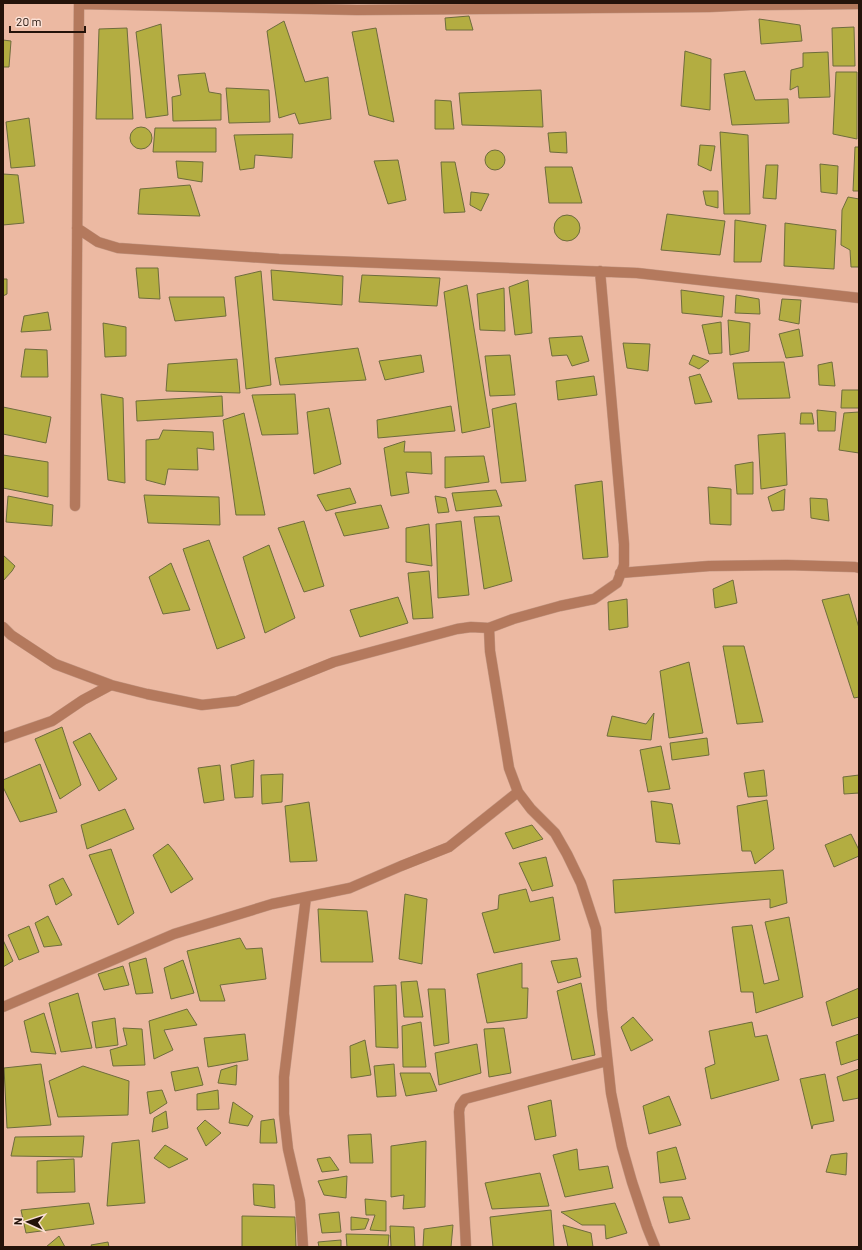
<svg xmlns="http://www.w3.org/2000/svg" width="862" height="1250" viewBox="0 0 862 1250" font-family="Barlow,sans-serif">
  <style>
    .building { fill: #b3ad41; stroke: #6e6c3d }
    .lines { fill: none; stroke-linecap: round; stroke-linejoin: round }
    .minor-casing { stroke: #c49884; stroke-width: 11 }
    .minor { stroke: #b4795d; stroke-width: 10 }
  </style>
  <rect width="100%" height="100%" fill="#ecb9a2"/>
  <path class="building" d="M469,16L473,30H446L445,18Z
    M759,19L800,25L802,41L761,44Z
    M284,21L305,82L328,77L331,119L299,124L295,113L279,118L267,31Z
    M161,24L168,115L146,118L136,32Z
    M854,27L855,66H833L832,28Z
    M127,28L133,119H96L99,29Z
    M376,28L394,122L369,115L352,32Z
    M3,40L11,41L9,67H3Z
    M685,51L711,59L710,110L681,106Z
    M828,52L830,97L799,98L798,86L790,90L791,70L803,67V53Z
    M745,71L755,100L788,99L789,123L732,125L724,74Z
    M836,72H857V139L833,134Z
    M205,73L209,92L221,94V120L173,121L172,97L181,95L178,75Z
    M226,88L269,90L270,122L229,123Z
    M541,90L543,127L462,125L459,93Z
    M435,100L451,101L454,129H435Z
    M29,118L35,166L11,168L6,122Z
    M130 138a11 11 0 1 1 22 0a11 11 0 1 1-22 0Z
    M155,128H216V152H153Z
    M566,132L567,153L550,152L548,133Z
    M720,132L748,135L750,214H724Z
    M293,134L292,158L255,155L254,168L240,170L234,135Z
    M700,145L715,146L711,171L698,165Z
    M855,147H859V191H853Z
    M485 160a10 10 0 1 1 20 0a10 10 0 1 1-20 0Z
    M398,160L406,200L388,204L374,161Z
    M176,161L203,162L202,182L178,178Z
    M441,162H455L465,212L444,213Z
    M820,164L838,166L837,194L821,192Z
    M766,165H778L776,199L763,198Z
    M545,167H572L582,203H549Z
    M3,174L18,175L24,223L3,225Z
    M190,185L200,216L138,214L140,189Z
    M703,191H718V208L706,205Z
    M471,192L489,194L481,211L470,205Z
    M848,197L859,199V267H851L850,250L841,245L842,210Z
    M667,214L725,221L720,255L661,250Z
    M554 228a13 13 0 1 1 26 0a13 13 0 1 1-26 0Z
    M735,220L766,225L761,262H734Z
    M785,223L836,230L834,269L784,266Z
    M136,268H158L160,299L139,298Z
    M271,270L343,276L342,305L273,300Z
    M261,271L271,385L246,389L235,277Z
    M362,275L440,278L437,306L359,302Z
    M3,279H7V294L3,296Z
    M528,280L532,333L515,335L509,287Z
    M467,285L490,427L462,433L444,292Z
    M504,288L505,331L480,330L477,294Z
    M681,290L724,296L722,317L682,313Z
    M736,295L759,299L760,314L735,313Z
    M169,297H224L226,316L175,321Z
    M782,299L801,300L799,324L779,320Z
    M48,312L51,330L21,332L24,316Z
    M728,320L750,323L749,351L730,355Z
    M721,322L722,353L709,354L702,325Z
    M103,323L126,327V356L105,357Z
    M799,329L803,356L786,358L779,334Z
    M582,336L589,361L572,366L567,355L552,356L549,338Z
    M623,343L650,344L648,371L627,368Z
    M358,348L366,380L280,385L275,358Z
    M25,349L47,350L48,377H21Z
    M421,355L424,372L385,380L379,361Z
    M510,355L515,395L490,396L485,356Z
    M693,355L709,361L699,369L689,364Z
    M237,359L240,393L166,391L168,364Z
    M784,362L790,398L738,399L733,363Z
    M832,362L835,386L819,385L818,365Z
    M700,374L712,402L695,404L689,377Z
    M594,376L597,395L558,400L556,381Z
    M842,390H859V408H841Z
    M101,394L123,398L125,483L108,480Z
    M295,394L298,434L262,435L252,395Z
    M222,396L223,416L137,421L136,401Z
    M516,403L526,481L501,483L492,409Z
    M451,406L455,431L378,438L377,420Z
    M3,407L51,417L46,443L3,434Z
    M329,408L341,464L314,474L307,412Z
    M817,410L836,412L835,431H818Z
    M859,412V453L839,450L844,413Z
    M244,413L265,515H236L223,420Z
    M801,413H812L814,424H800Z
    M163,430L213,432L214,450L197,448L198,470L168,469L165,485L146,480V440L159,439Z
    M785,433L787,485L761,489L758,435Z
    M405,441L404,452H431L432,474L406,472L409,493L391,496L384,448Z
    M3,455L48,462V497L3,488Z
    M484,456L489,482L445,488V457Z
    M753,462V494H737L735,465Z
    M602,481L608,557L583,559L575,485Z
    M708,487L731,489V525L710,524Z
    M350,488L356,503L326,511L317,495Z
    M785,489L784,510L772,511L768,497Z
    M496,490L502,506L456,511L452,493Z
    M144,495L219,497L220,525L148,523Z
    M8,496L53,505L52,526L6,522Z
    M435,496L446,498L449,512L438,513Z
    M810,498L827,499L829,521L811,518Z
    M381,505L389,528L344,536L335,513Z
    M499,516L512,581L484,589L474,517Z
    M304,521L324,586L304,592L278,528Z
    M461,521L469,595L438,598L436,524Z
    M429,524L432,566L406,562V528Z
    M209,540L245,638L217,649L183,549Z
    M269,545L295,618L265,633L243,557Z
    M3,555L15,566L12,571L3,581Z
    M171,563L190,610L163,614L149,577Z
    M429,571L433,618L413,619L408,573Z
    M733,580L737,603L715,608L713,589Z
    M849,594L859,628V697L854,698L822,600Z
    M398,597L408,623L360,637L350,610Z
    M627,599L628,627L609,630L608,602Z
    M723,646H744L763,722L737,724Z
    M689,662L703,733L669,738L660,671Z
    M654,713L651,740L607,736L612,716L646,724Z
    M62,727L81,785L60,799L35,739Z
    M90,733L117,779L99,791L73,742Z
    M707,738L709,755L672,760L670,743Z
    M661,746L670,789L648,792L640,750Z
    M254,760L253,797L235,798L231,765Z
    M40,764L57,812L20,822L3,787V780Z
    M220,765L224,800L204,803L198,768Z
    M764,770L767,796L748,797L744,773Z
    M283,774L282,802L262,804L261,775Z
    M859,775V793L844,794L843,777Z
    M767,800L774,849L755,864L751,851H742L737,806Z
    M651,801L672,804L680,844L656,842Z
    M309,802L317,861L290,862L285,806Z
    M125,809L134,829L87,849L81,825Z
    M532,825L543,839L513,849L505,833Z
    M851,834L859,850V856L834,867L825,845Z
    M168,844L174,851L193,879L171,893L153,855Z
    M111,849L134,913L118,925L89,855Z
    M546,857L553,886L532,891L519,863Z
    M783,870L787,903L770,908V899L615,913L613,880Z
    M63,878L72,895L56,905L49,885Z
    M526,889L530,902L553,897L560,940L494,953L482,913L498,909L499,895Z
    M405,894L427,899L422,964L399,959Z
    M318,909L367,911L373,962H321Z
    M48,916L62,945L44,947L35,923Z
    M789,917L803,997L756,1013L753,992H741L732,927L752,925L764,984L779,980L765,922Z
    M29,926L39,952L19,960L8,935Z
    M240,938L246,949L262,948L266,979L220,985L225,1001H200L187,951Z
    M3,940L13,961L3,967Z
    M146,958L153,993L136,994L129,963Z
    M577,958L581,977L558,983L551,961Z
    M183,960L194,993L171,999L164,968Z
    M522,963V988H528L527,1018L487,1023L477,974Z
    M123,966L129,985L104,990L98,974Z
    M417,981L423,1017H404L401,982Z
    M581,983L595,1055L572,1060L557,991Z
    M396,985L398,1048L376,1047L374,986Z
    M859,988V1017L832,1026L826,1002Z
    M428,989H445L449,1043L434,1046Z
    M78,993L92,1048L61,1052L49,1003Z
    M187,1009L197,1025L164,1030L173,1050L154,1059L149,1021Z
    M44,1013L56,1054L31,1052L24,1021Z
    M633,1017L653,1040L631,1051L621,1027Z
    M115,1018L118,1045L96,1048L92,1022Z
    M421,1022L426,1067H403L402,1026Z
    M752,1022L755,1037L767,1035L779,1080L711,1099L705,1068L715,1064L709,1031Z
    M123,1028L142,1029L145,1065L113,1066L110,1050L127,1045Z
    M504,1028L511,1073L489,1077L484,1029Z
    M245,1034L248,1060L208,1067L204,1038Z
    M859,1034V1059L841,1065L836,1042Z
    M365,1040L371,1075L351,1078L350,1046Z
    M477,1044L481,1073L439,1085L435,1053Z
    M41,1064L51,1125L7,1128L4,1068Z
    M394,1064L396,1096L377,1097L374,1066Z
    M237,1065L236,1085L218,1083L221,1070Z
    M83,1066L129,1081L128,1115L58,1117L49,1081Z
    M198,1067L203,1085L175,1091L171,1072Z
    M859,1069V1098L843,1101L837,1077Z
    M400,1073H430L437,1091L406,1096Z
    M825,1074L834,1121L813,1125L812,1129L800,1079Z
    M162,1090L167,1103L150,1114L147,1092Z
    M218,1090L219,1109L197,1110V1094Z
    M669,1096L681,1125L649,1134L643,1106Z
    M551,1100L556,1136L535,1140L528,1106Z
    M233,1102L253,1116L248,1126L229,1123Z
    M166,1111L168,1128L152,1132L154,1118Z
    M274,1119L277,1143H260L261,1121Z
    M205,1120L221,1133L206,1146L197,1128Z
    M371,1134L373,1163H350L348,1135Z
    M84,1136L82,1157L11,1156L15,1137Z
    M139,1140L145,1203L107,1206L112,1143Z
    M426,1141L425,1207L403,1209L404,1195L391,1197V1146Z
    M165,1145L188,1159L169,1168L154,1158Z
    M676,1147L686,1179L660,1183L657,1152Z
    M577,1149L579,1170L608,1166L613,1188L565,1197L553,1155Z
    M847,1153L846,1175L826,1172L831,1155Z
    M330,1157L339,1170L322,1172L317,1159Z
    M74,1159L75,1192L37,1193V1161Z
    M540,1173L549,1206L492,1209L485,1183Z
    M347,1176L346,1198L324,1195L318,1181Z
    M253,1184L274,1185L275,1208L254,1205Z
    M663,1197H682L690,1219L669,1223Z
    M365,1199L386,1201V1231L370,1230L375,1215H366Z
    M89,1203L94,1224L26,1233L21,1210Z
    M615,1203L627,1233L606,1239L605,1225H582L561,1212Z
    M551,1210L554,1247H493L490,1217Z
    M339,1212L341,1232L322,1233L319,1214Z
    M242,1216L295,1217L296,1247H242Z
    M351,1217L369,1219L365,1229L351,1230Z
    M453,1225L451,1247H423L424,1229Z
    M563,1225L591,1233L593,1247H568Z
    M390,1226L414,1227L415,1247H391Z
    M346,1234L389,1235L388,1247H347Z
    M59,1236L65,1247H46Z
    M341,1240V1247H319L318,1242Z
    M108,1242L109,1247H92L91,1245Z"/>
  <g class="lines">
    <defs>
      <path id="minor" d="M79,4L357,10L709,7L751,5L859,4
        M77,228L98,242L118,248L279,259L637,273L859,298
        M75,506L79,3
        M620,573L709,566L787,565L855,567L859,568
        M3,627L11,635L55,664L111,685L147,694L202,705L237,701L334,662L457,629L471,627L489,628L490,651L504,737L509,768L518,792L531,809L555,833L567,854L581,883L596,929L602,1010L611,1093L622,1147L632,1182L647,1227L655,1247
        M489,628L513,619L560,606L594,599L617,583L624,565V544L600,271
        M3,738L52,721L83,700L111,685
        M3,1007L174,934L272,904L350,888L401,866L449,847L518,792
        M303,1247L300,1201L288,1149L284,1114V1077L306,897
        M466,1247L459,1112L460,1106L465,1099L607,1061"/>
    </defs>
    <use href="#minor" class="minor-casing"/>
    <use href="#minor" class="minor"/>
  </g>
  <rect width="862" height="1250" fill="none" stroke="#24130a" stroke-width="8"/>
  <g transform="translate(28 1222) rotate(273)" stroke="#fbe0d4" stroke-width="3" paint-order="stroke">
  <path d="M0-3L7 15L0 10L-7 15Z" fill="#24130a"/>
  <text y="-6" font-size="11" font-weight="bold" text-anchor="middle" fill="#24130a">N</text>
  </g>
  <path d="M10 26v6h75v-6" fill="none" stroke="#24130a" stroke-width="2"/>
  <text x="16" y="26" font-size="12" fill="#24130a" stroke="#fbe0d4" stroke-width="3" paint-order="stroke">20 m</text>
</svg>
